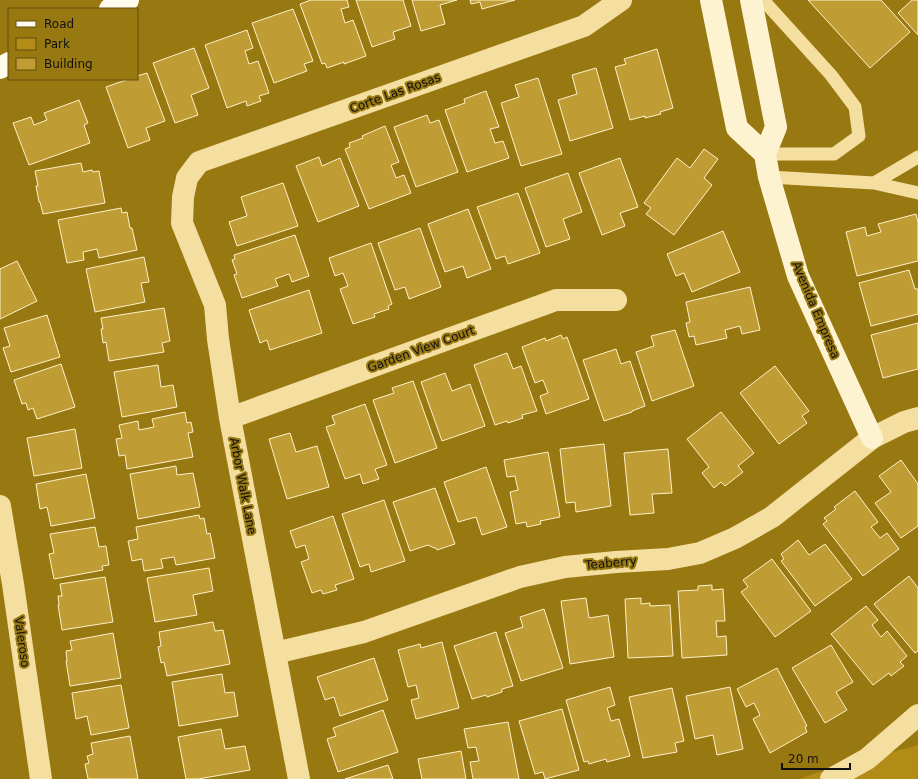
<svg xmlns="http://www.w3.org/2000/svg" width="918" height="779" viewBox="0 0 918 779" font-family="'DejaVu Sans',sans-serif">
  <style>
    .green { fill: #b38c17 }
    .building { fill: #bf9d34; stroke: #fef1c9 }
    .lines { fill: none; stroke-linecap: round; stroke-linejoin: round }
    .lane { stroke: #f4dfa1; stroke-width: 13 }
    .street { stroke: #f4dfa1; stroke-width: 22 }
    .secondary { stroke: #fdf3d1; stroke-width: 22 }
    .primary { stroke: #fffcee; stroke-width: 22 }
    .labels { text-anchor: middle; dominant-baseline: central; stroke-width: 4; stroke-linejoin: round; paint-order: stroke }
    .street-label { font-size: 12px; fill: #111; stroke: #987810 }
  </style>
  <rect width="100%" height="100%" fill="#987810"/>
  <path class="green" d="M918,745V779H800L816,773Z"/>
  <path class="building" d="M311,0H347L349,7L341,9L345,23L353,20L366,56L344,64V62L327,68L325,63L322,64L300,4Z
    M356,0H403L411,26L393,32L395,39L372,47Z
    M412,0H457L440,5L445,24L421,31Z
    M470,0H515L482,9L480,2L471,4Z
    M808,0H881L910,32L870,68Z
    M912,0H918V35L898,13Z
    M293,9L313,61L304,64L307,71L274,83L252,23Z
    M247,30L253,48L245,51L249,64L258,61L269,93L259,96L261,101L247,106L246,101L227,108L205,45Z
    M194,48L209,88L191,95L198,115L175,123L153,63Z
    M657,49L673,108L660,112L661,114L645,118V116L630,120L615,67L626,64L624,59Z
    M596,68L613,128L570,141L558,100L577,94L572,75Z
    M147,73L165,121L146,128L150,140L128,148L106,87L129,79H137V76Z
    M538,78L562,154L521,166L501,103L519,97L515,85Z
    M486,91L499,127L490,129L495,143L503,141L509,158L467,172L445,110L465,103L464,99Z
    M79,100L88,123L84,125L90,143L29,165L13,123L31,117L34,125L47,120L44,113Z
    M427,115L430,123L439,120L458,172L416,187L394,127Z
    M385,126L399,162L391,165L396,178L404,175L411,193L369,209L345,149L350,147L349,143L363,138L362,136Z
    M704,149L718,159L704,178L712,185L674,235L646,214L651,208L644,203L677,158L690,168Z
    M319,157L322,166L340,158L359,206L318,222L296,166Z
    M620,158L638,207L620,213L625,226L602,235L579,173Z
    M81,163L83,172L92,170L93,172L99,171L105,203L43,214L40,202H39L36,186H38L35,171Z
    M568,173L582,212L563,219L570,239L546,247L525,188Z
    M283,183L298,226L237,246L229,222L247,216L241,197Z
    M518,193L540,253L508,264L505,256L496,259L477,207Z
    M121,208L122,213L127,212L130,228H132L137,250L99,258L97,249L83,252L84,260L67,263L58,220Z
    M468,209L491,269L467,278L463,266L445,272L428,224Z
    M916,214L918,222V261L857,276L846,232L865,227L867,236L881,232L878,224Z
    M420,228L441,287L409,299L405,287L395,290L378,243Z
    M723,231L740,272L692,292L684,273L676,276L667,254Z
    M295,235L309,276L292,282L289,274L275,279L278,286L242,298L234,275L237,274L232,260L235,259L234,255Z
    M371,243L392,304L388,306L389,309L374,314L375,317L353,324L340,289L348,286L343,273L335,276L329,258Z
    M144,257L149,282L141,283L145,302L95,312L86,269Z
    M17,261L37,301L0,319V269Z
    M909,270L915,289H918V314L871,326L859,283Z
    M750,287L760,330L742,334L740,326L725,330L727,338L696,345L694,336L689,337L686,323L690,322L686,302Z
    M309,290L322,333L270,350L267,340L260,343L249,310Z
    M164,308L170,341L162,343L164,352L109,361L106,342L103,343L101,329H103L101,318Z
    M47,315L60,357L11,372L3,348L10,346L4,328Z
    M918,323V369L883,378L871,335Z
    M675,330L694,386L652,401L636,352L654,346L651,336Z
    M561,335L563,339L567,337L589,399L546,414L540,396L548,393L543,380L535,383L522,347L545,338L546,341Z
    M616,349L621,364L630,361L645,406L632,411V412L604,421L583,360Z
    M507,353L513,369L521,366L537,411L522,415L523,418L508,423L507,421L495,425L474,365Z
    M61,364L75,407L37,419L33,408L28,410L26,403L22,404L14,380Z
    M158,365L161,387L173,385L177,407L122,417L114,372Z
    M775,366L809,411L802,416L807,423L779,444L740,393Z
    M445,373L452,391L470,384L485,426L442,441L421,382Z
    M413,381L437,448L395,463L373,400L394,393L392,388Z
    M365,404L387,465L375,469L379,479L363,484L360,474L345,479L326,427L335,424L332,416Z
    M185,412L187,423L191,422L193,432L188,433L193,457L127,469L125,455L119,456L116,439L122,438L119,425L138,421L139,430L154,427L152,419Z
    M721,412L754,453L738,466L743,472L725,486L721,482L714,488L702,473L709,467L687,439Z
    M75,429L82,468L34,476L27,438Z
    M290,433L296,452L317,446L329,487L287,499L269,439Z
    M604,444L611,506L576,512L575,502L566,503L560,449Z
    M668,449L672,493L652,494L654,513L630,515L624,453Z
    M548,452L560,517L540,521L541,524L527,527L526,522L516,524L510,492L518,490L515,476L507,477L504,460Z
    M901,460L918,484V526L901,538L875,503L891,492L879,476Z
    M176,466L177,475L193,473L200,507L138,519L130,474Z
    M486,467L507,527L482,535L476,517L458,522L444,482Z
    M86,474L95,518L51,526L47,507L40,509L36,484Z
    M435,488L455,544L437,550L436,548H434L428,545L410,551L393,502Z
    M855,491L878,522L871,527L880,538L887,533L899,549L863,576L823,524L827,521L824,518L836,509L834,507Z
    M384,500L405,561L371,572L369,564L360,567L342,514Z
    M199,515L200,519L204,518L207,534L210,533L215,558L176,565L174,557L161,559L163,568L144,571L142,559L132,561L128,541L138,539L136,527Z
    M333,516L354,579L335,585L337,590L323,594L321,590L312,593L301,562L309,559L305,545L296,548L290,531Z
    M95,527L99,547L106,546L109,565L102,566L103,570L54,579L49,554L54,553L50,534Z
    M798,540L809,555L825,544L852,579L815,606L781,561L784,559L781,554Z
    M772,559L811,611L775,637L741,592L748,587L743,580Z
    M209,568L213,591L193,595L197,615L155,622L147,578Z
    M909,576L918,588V651L915,653L874,604Z
    M105,577L113,622L62,630L58,605H59L58,596H62L60,584Z
    M712,585V590L723,589L725,621H716L717,637L726,636L727,655L682,658L678,591L698,590V586Z
    M586,598L589,618L608,615L614,657L570,664L561,601Z
    M641,598V604L650,603V606L670,605L673,656L628,658L625,599Z
    M866,606L878,620L872,625L881,637L887,631L907,656L900,662L904,666L891,676L889,673L873,685L831,634Z
    M544,609L563,668L521,681L505,633L523,627L520,617Z
    M213,622L215,631L223,630L230,664L167,676L164,662L161,663L158,647L161,646L159,632Z
    M496,632L513,686L502,689V692L487,697L486,695L472,699L454,646Z
    M113,633L121,678L70,686L66,661H67L66,651L72,650L70,641Z
    M442,642L459,708L416,719L411,700L419,698L416,685L408,687L398,650L420,644L421,648Z
    M831,645L853,682L836,692L847,710L825,723L792,668Z
    M374,658L388,700L340,716L334,697L325,700L317,677Z
    M777,668L807,726L805,727L807,732L770,753L753,719L760,715L754,703L746,707L737,689Z
    M222,674L225,693L234,692L238,716L179,726L172,682Z
    M121,685L129,728L91,735L87,716L76,719L72,693Z
    M610,687L615,705L607,708L611,721L619,719L630,756L607,762L606,759L589,764L588,761L584,762L566,700Z
    M730,687L743,749L717,755L713,735L695,739L686,696Z
    M672,688L684,741L675,743L677,752L643,758L629,697Z
    M562,709L579,770L545,779L543,772L535,774L519,721Z
    M383,710L398,752L338,772L327,739L336,736L333,728Z
    M508,722L519,779H473L470,762L479,761L476,747L468,748L464,729Z
    M221,729L225,749L245,746L250,770L198,779H186L178,737Z
    M130,736L138,779H88L85,764L89,763L87,756L93,754L91,743Z
    M461,751L466,779H422L418,759Z
    M388,765L393,779H345Z"/>
  <g class="lines">
    <path class="lane" d="M763,0L831,75L855,107L859,136L834,154H765
      M769,177L874,183L918,193
      M874,183L918,157"/>
    <path class="street" d="M230,418L556,300H616
      M0,506L13,584L41,779
      M275,653L364,632L520,577L565,567L616,562L668,559L700,553L735,538L772,517L872,438L904,422L918,418
      M299,779L230,418L218,339L215,305L182,223L183,197L187,178L199,162L584,26L621,0
      M831,779L867,759L918,715"/>
    <path class="secondary" d="M711,0L737,128L765,154L769,177L798,276L872,438
      M751,0L776,127L765,154"/>
    <path class="primary" d="M110,9L128,0
      M0,68L9,63"/>
  </g>
  <g class="labels">
    <g class="street-label">
      <text transform="translate(395 93) rotate(-20)">Corte Las Rosas</text>
      <text transform="translate(816 310) rotate(67)">Avenida Empresa</text>
      <text transform="translate(421 349) rotate(-20)">Garden View Court</text>
      <text transform="translate(243 486) rotate(79)">Arbor Walk Lane</text>
      <text transform="translate(611 563) rotate(-5)">Teaberry</text>
      <text transform="translate(22 642) rotate(82)">Valeroso</text>
    </g>
  </g>
  <rect x="8" y="8" width="130" height="72" fill="#987810" stroke="#624f10"/>
  <rect x="16" y="21" width="20" height="6" fill="#fffcee" stroke="#624f10"/>
  <text x="44" y="28" font-size="12" fill="#111111">Road</text>
  <rect x="16" y="38" width="20" height="12" fill="#b38c17" stroke="#624f10"/>
  <text x="44" y="48" font-size="12" fill="#111111">Park</text>
  <rect x="16" y="58" width="20" height="12" fill="#bf9d34" stroke="#624f10"/>
  <text x="44" y="68" font-size="12" fill="#111111">Building</text>
  <path d="M782 763v6h68v-6" fill="none" stroke="#111111" stroke-width="2"/>
  <text x="788" y="763" font-size="12" fill="#111111" stroke="#987810" stroke-width="3" paint-order="stroke">20 m</text>
</svg>
